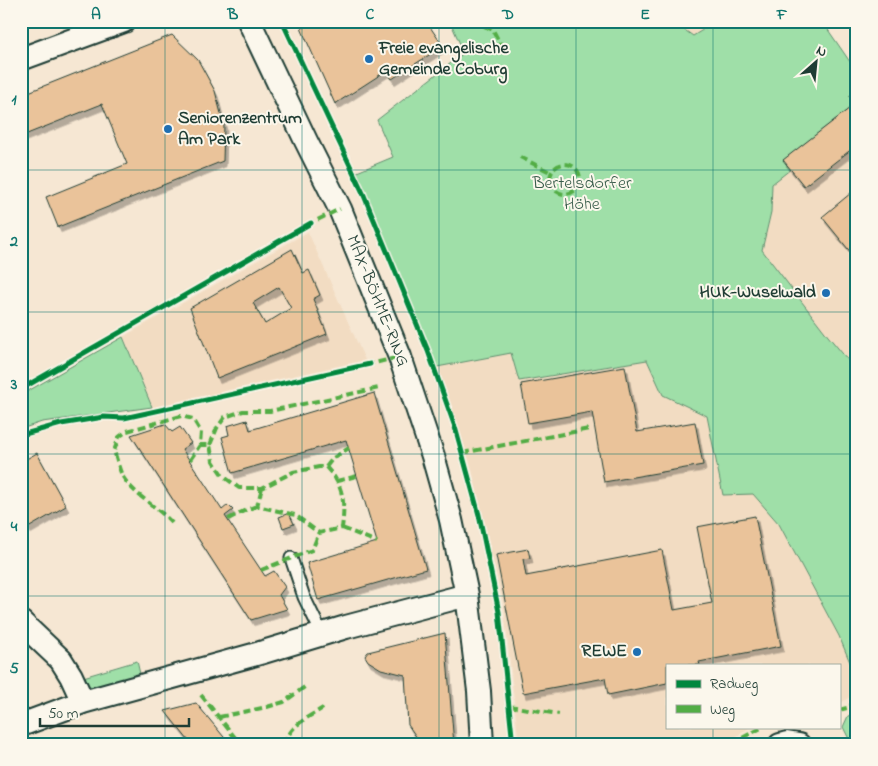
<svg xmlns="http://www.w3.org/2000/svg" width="878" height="766" viewBox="0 0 878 766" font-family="'Indie Flower',sans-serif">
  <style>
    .built { fill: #f2dcc2 }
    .green { fill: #9fdfa8; stroke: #5f8e6e }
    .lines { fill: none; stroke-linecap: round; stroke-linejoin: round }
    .stream { stroke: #59909b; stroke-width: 6 }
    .building { fill: #eac39a; stroke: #1f3d34; fill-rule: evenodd; filter: url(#shadow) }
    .lane-casing { stroke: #1f3d34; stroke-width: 15 }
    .street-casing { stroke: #1f3d34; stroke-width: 26 }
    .lane { stroke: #fbf7ec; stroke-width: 11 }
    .street { stroke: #fbf7ec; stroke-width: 22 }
    .quiet { stroke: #52ad45; stroke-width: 4; stroke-dasharray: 8 4; stroke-linecap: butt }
    .cycleway-casing { stroke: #fbf7ec; stroke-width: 8 }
    .cycleway { stroke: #00873e; stroke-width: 5 }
    .grid { fill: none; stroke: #0f766e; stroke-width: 1; stroke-opacity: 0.55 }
    .poi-dot { fill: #1f6fb2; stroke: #fbf7ec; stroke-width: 2 }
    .labels { text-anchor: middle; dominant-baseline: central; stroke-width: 4; stroke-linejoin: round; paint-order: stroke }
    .poi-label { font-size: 18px; font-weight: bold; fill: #1f3d34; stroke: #fbf7ec; text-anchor: start }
    .park-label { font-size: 18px; fill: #395d4b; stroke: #fbf7ec }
    .street-label { font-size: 18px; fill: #1f3d34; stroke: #fbf7ec }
    .neatline { fill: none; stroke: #0f766e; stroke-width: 2 }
    .grid-label { font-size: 16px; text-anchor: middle; font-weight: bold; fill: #0f766e }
  </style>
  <defs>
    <filter id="shadow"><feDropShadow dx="3" dy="5.5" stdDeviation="0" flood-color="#0004"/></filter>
  </defs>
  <rect width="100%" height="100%" fill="#f6e7d3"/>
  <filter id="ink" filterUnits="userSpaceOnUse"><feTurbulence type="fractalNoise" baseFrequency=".02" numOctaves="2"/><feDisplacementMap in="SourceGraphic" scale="10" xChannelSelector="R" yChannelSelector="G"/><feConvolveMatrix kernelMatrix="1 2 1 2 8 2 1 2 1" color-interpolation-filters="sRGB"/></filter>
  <g filter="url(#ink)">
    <path class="built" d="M672,21H717L693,37Z
      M857,145V371L828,336L762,251L771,212L772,184L791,169L804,186Z
      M308,232L365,360L152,407L123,337Z
      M511,353L519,381L647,360L663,395L707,416L723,495L753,493L779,524L839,636L857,679V692L839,704V665H667V727H750L724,745H519L504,607L471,465L437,367Z"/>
    <path class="green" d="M450,21H672L693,36L717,21H822L857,72V90L849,96L856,106L852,109L850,108L784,160L791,169L772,184L771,212L762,250L828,336L857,371V679L839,636L779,524L753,494L723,495L707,416L663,395L647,360L519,381L511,353L437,367L368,197L357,172L393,157L377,120L464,53Z
      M123,337L152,407L42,422L21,429V395Z
      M137,661L140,674L99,689L86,685L80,678Z
      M857,712V745H855L849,739L843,727L848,716Z"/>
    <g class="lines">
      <path class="stream" d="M854,745L857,742"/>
    </g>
    <path class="building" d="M314,21H426L443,46L392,79L386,71L335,104L301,28L314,23Z
      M172,35L198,60L215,91L224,125L223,161L58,227L46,197L127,164L102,104L22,136L21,133V95Z
      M850,108L857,115V145L804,186L783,160Z
      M857,188V260L822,217Z
      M292,249L303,273L309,270L320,295L313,299L327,334L217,378L190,308ZM279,287L291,308L265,324L253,303Z
      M625,366L637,432L695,422L703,465L604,482L592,412L528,423L521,384Z
      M374,393L426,569L318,600L307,563L377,542L346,440L232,473L222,437L229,435L227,426L247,420L250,430Z
      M165,424L172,432L180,427L191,443L182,449L222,510L228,505L233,510L225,516L265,576L274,571L285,587L279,595L287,609L251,620L131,435Z
      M37,453L66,506L28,528L21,516V462Z
      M289,513L294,524L283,528L279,517Z
      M755,516L781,646L699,662L700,665H667V683L608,695L605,678L523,693L496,555L528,549L530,558L523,559L526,576L662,550L674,610L712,603L697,527Z
      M445,633L454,745H422L408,725L405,675L381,669L368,661L365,656L368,652Z
      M196,703L228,742L225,745H192L165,711Z"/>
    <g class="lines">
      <defs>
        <path id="lane" d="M291,558L304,597L322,634"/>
        <path id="street" d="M249,21L306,141L340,209L400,357L433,456L451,520L467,595L479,691L482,745
          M21,59L124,21
          M21,622L61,660L71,676L83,702
          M21,725L83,702L260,653L346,627L467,595
          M780,745L787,743L799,745"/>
      </defs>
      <use href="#lane" class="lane-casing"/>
      <use href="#street" class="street-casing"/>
      <use href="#lane" class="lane"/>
      <use href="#street" class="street"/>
      <path class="quiet" d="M473,21L493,30
        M488,21L502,47
        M520,157L552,173
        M550 179a15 15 0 1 1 30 0a15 15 0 1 1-30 0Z
        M307,225L340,209
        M366,365L400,357
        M210,445L217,428L225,417L243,411H270L379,388
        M462,453L589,429
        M190,460L200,445
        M326,467L333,458L349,448
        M337,481L357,476
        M228,519L246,510L257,506
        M172,523C158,507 135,496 123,477C119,470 117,459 114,451L119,437L127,431L181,416L193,419L201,432L200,445H210L213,461L223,476L239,488H262L293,472L319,467H326C329,471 334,475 336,480C345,494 344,512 342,528L319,533L295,515L257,506L262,488
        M342,528L377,542
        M261,570L312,550L319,533
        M201,695L241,745
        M509,706L559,714
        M839,710L847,708L857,701
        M219,717L267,707L284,702L306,686
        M285,745C288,726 309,717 323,708
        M733,745L742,738L763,727"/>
      <defs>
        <path id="cycleway" d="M282,21L363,193L428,351L455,427L479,515L499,612L513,745
          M21,389L311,223
          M21,435L61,424L104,417L124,418L370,364"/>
      </defs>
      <use href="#cycleway" class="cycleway-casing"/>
      <use href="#cycleway" class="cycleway"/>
    </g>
  </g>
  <path class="grid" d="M165,21V745M302,21V745M439,21V745M576,21V745M713,21V665M21,170H857M21,312H857M21,454H857M21,596H857M713,727V745"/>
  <g class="poi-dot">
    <circle cx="369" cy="59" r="5"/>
    <circle cx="168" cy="129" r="5"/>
    <circle cx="826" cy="293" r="5"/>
    <circle cx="637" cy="652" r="5"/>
  </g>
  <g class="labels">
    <g class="poi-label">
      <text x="379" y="49">Freie evangelische<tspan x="379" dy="21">Gemeinde Coburg</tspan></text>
      <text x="178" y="119">Seniorenzentrum<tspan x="178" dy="21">Am Park</tspan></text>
      <text x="816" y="293" text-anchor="end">HUK-Wuselwald</text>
      <text x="627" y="652" text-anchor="end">REWE</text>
    </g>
    <g class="park-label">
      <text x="582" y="184">Bertelsdorfer<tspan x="582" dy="21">Höhe</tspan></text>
    </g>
    <g class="street-label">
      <text transform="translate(377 301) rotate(68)">MAX-BÖHME-RING</text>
    </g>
  </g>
  <rect width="878" height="766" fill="none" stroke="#fbf7ec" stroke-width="55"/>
  <rect x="666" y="664" width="175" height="65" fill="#fbf7ec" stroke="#a3ada2"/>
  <rect x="676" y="680" width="25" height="8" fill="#00873e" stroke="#a3ada2"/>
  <text x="710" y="688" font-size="15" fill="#1f3d34">Radweg</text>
  <rect x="676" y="705" width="25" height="8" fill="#52ad45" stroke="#a3ada2"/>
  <text x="710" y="714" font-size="15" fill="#1f3d34">Weg</text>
  <g transform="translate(816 62) rotate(27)" stroke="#fbf7ec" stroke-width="4" paint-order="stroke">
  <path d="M0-4L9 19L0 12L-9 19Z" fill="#1f3d34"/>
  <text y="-8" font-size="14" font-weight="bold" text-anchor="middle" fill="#1f3d34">N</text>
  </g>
  <path d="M40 718v8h149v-8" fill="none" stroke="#1f3d34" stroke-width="2.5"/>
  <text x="48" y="718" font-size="15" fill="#1f3d34" stroke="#fbf7ec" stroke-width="4" paint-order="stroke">50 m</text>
  <rect x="28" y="28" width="822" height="710" class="neatline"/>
  <g class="grid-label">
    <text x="96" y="19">A</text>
    <text x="233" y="19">B</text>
    <text x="370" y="19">C</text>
    <text x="508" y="19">D</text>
    <text x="645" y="19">E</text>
    <text x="782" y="19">F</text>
    <text x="14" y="104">1</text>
    <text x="14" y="246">2</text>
    <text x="14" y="389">3</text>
    <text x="14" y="531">4</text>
    <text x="14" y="673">5</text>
  </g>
</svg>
